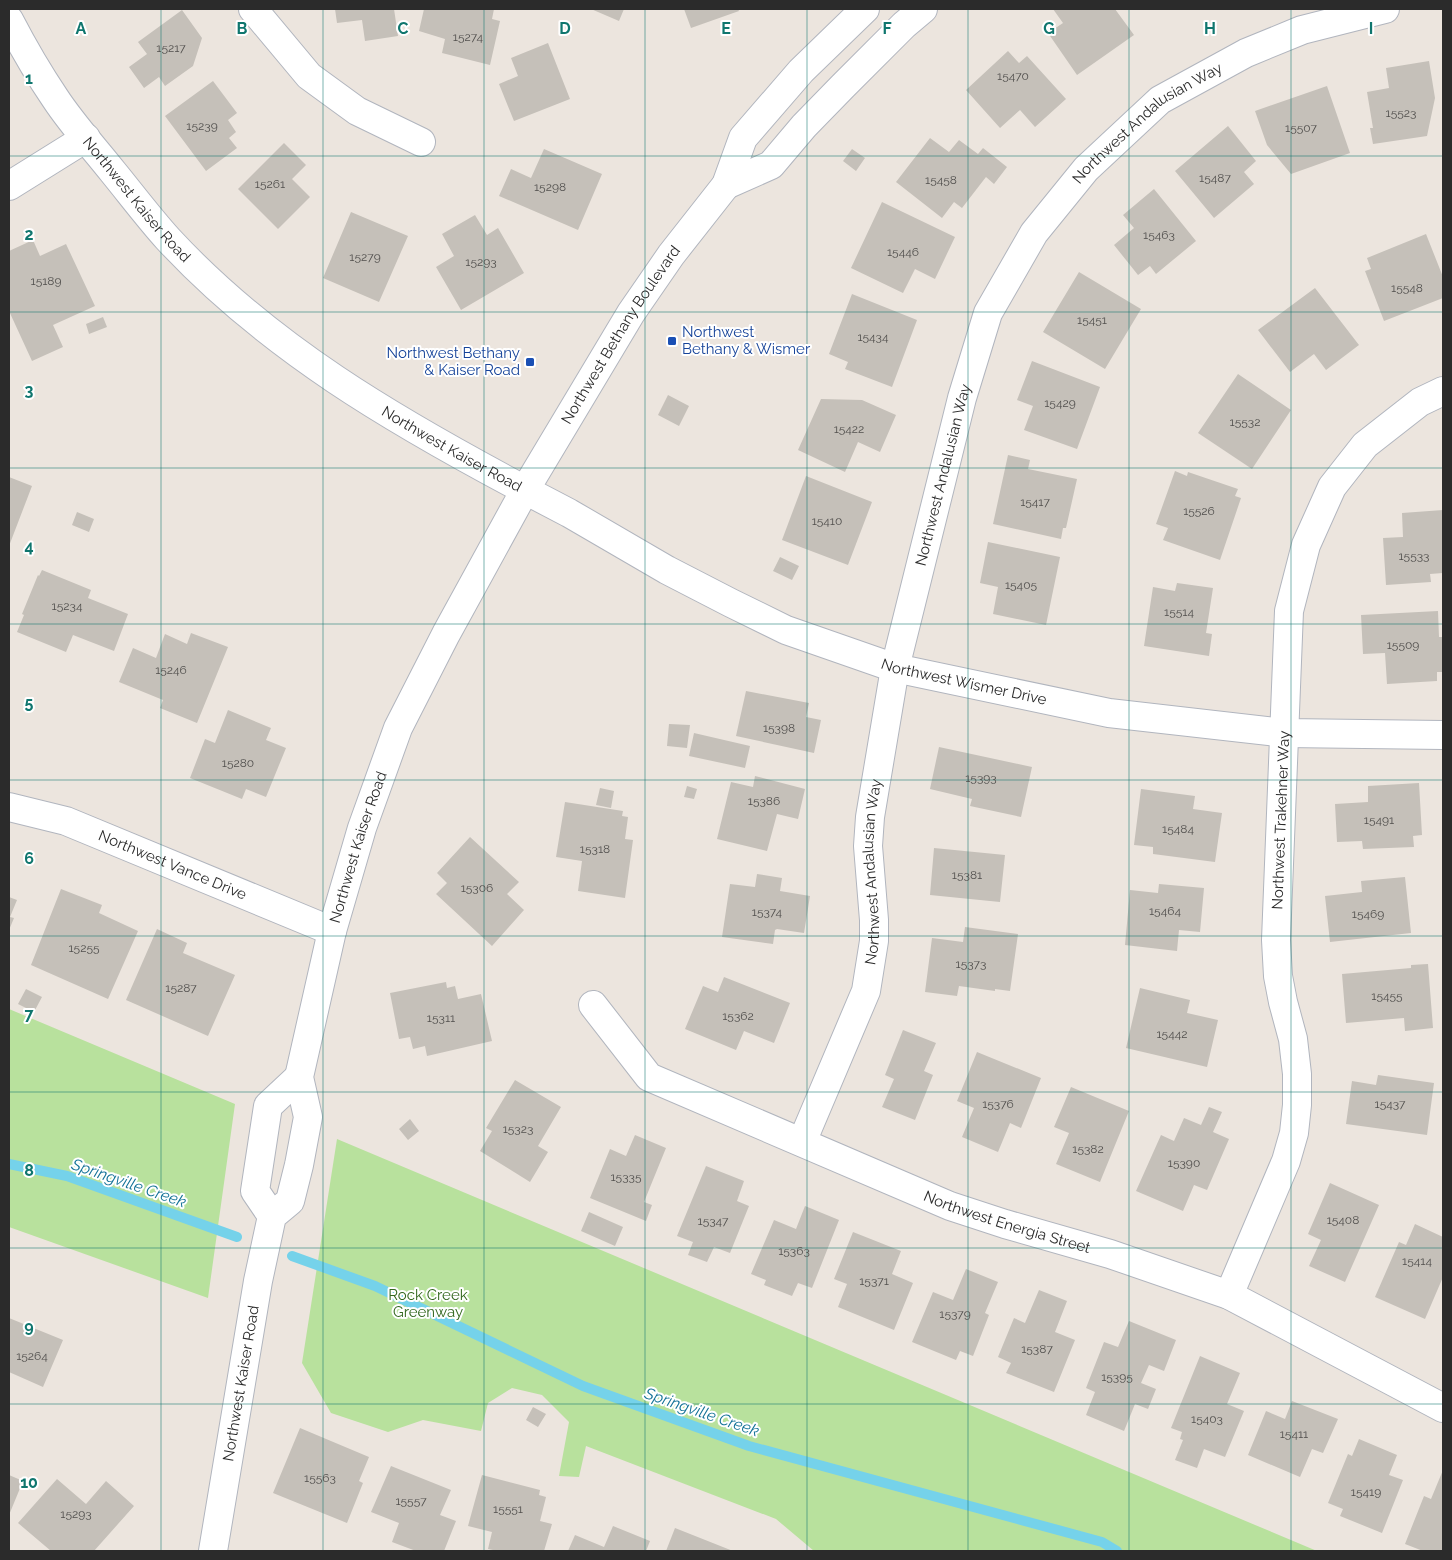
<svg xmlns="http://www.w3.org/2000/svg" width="1452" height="1560" viewBox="0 0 1452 1560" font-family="Raleway,sans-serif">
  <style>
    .green { fill: #b8e19d }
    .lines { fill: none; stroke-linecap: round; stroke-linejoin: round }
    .stream { stroke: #75d2ea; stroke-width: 10 }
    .building { fill: #c5c0b9 }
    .minor-casing { stroke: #b1b5be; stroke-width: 30 }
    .secondary-casing { stroke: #b1b5be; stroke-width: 30 }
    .minor { stroke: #fff; stroke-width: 28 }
    .secondary { stroke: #fff; stroke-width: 28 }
    .grid { fill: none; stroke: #0f766e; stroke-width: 1; stroke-opacity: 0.55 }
    .transit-dot { fill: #1a4fb4; stroke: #fff; stroke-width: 2 }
    .labels { text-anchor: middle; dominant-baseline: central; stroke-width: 4; stroke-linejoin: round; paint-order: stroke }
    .number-label { font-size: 12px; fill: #52504e }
    .street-label { font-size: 15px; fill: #2b2b2b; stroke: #fff }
    .transit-label { font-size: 15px; fill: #164399; stroke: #fff; text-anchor: start }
    .park-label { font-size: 15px; fill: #31661d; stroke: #fff }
    .water-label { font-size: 16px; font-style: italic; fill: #137297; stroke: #fff }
    .grid-label { font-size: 16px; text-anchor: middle; font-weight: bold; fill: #0f766e; stroke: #fff; stroke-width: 4; stroke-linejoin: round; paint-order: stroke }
  </style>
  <rect width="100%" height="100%" fill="#ece5de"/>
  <path class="green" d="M9,1009L235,1104L208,1298L9,1227Z
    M337,1139L1317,1551H814L776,1519L586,1446L579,1477L559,1476L569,1422L542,1395L512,1388L488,1403L481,1431L423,1420L388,1432L331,1413L302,1363Z"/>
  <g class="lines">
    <path class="stream" d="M9,1164L67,1176L237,1237
      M292,1256L375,1286L583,1386L749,1446L1102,1542L1117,1551"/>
  </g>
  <path class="building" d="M335,9H394L398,36L365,41L362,20L337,23Z
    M424,9H494L492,19L500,21L490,65L442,53L445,39L419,31Z
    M591,9H624L619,21Z
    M684,9H738L739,11L691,28Z
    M1053,9H1115L1134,35L1077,75L1048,33L1063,23Z
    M182,10L202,38L193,66L165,86L159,77L144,88L129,67L147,54L138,42Z
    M548,43L570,99L514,121L499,84L518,76L511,58Z
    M1008,51L1019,63L1027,56L1066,99L1035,127L1020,110L1000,128L966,90Z
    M1429,61L1435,98L1427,136L1373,144L1370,128H1373L1367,92L1389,88L1386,68Z
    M213,81L237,113L228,120L236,132L229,138L237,148L206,171L165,116Z
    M1327,86L1350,153L1291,174L1267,145L1255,111Z
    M1228,126L1256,161L1244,172L1254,184L1214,218L1175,171Z
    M930,138L949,152L959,140L978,154L983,148L1007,167L994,184L986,177L962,208L954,202L942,218L896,182Z
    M284,143L306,165L292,179L310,197L278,229L238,189Z
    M544,149L602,174L578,230L499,196L511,169L531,178Z
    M852,149L865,158L856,171L843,161Z
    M1154,189L1196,241L1156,274L1150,266L1138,275L1114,245L1134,228L1123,215Z
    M882,202L955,237L935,279L915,269L903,293L851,268Z
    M351,212L408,236L379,302L323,278Z
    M475,215L487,235L498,228L524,273L461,310L436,267L454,256L442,234Z
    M1426,234L1443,277V298L1384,321L1365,271L1371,269L1367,258Z
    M33,240L40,256L66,244L95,306L53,325L63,347L32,361L9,311V251Z
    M1079,272L1141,309L1105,369L1043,332Z
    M1315,288L1359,345L1326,370L1314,354L1290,372L1258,330Z
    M852,294L917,320L892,387L845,369L848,362L829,354Z
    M103,317L107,327L89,334L86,324Z
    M1032,361L1100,387L1077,449L1024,430L1033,406L1017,400Z
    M1238,374L1291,410L1252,469L1198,433Z
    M668,395L689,406L679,426L658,415Z
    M821,399L862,400L896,415L880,452L858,442L845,472L798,450Z
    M1008,455L1030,460L1028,469L1077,479L1066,528H1063L1061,539L993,524Z
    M1175,471L1187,476L1188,472L1238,489L1235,496L1241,498L1220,560L1163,540L1168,528L1156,524Z
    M806,476L872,502L848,565L782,540Z
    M9,477L32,486L9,546Z
    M1443,510V573L1430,574L1431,582L1386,585L1383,538L1403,537L1402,513Z
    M77,512L94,519L89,532L72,525Z
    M988,542L1060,557L1046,625L993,614L998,587L980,583Z
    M780,557L799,566L792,580L773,571Z
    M42,570L91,590L88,598L128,614L114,651L73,635L66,652L17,632L24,615L22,614L38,575L39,576Z
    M1177,583L1213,588L1206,633L1212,634L1209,656L1144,646L1153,587L1175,591Z
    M1438,611L1439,637H1443V672H1437V681L1387,684L1385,653L1363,654L1361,615Z
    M191,633L228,647L197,723L160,708L163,700L119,682L133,648L156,658L165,634L187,644Z
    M746,691L809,703L806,717L821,720L814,753L736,736Z
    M228,710L271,728L266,740L286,748L266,797L246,789L242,799L190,778L205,739L215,743Z
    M669,724L690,725L687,748L667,746Z
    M694,733L750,746L745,768L689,756Z
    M939,747L1032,767L1021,817L970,806L972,799L930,789Z
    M755,776L805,789L798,819L777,814L767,851L717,839L731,782L753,787Z
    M1419,783L1422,835L1413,836L1414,847L1363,849L1362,841L1337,842L1335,804L1368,802V786Z
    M687,786L697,789L694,799L684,797Z
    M600,788L614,791L611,808L596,805Z
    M1141,789L1195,796L1193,809L1222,813L1215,862L1153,854V847L1134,845Z
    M565,802L623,811L622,816L628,817L625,839L633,840L625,898L578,891L582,861L556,857Z
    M470,837L519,882L507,894L524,910L492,946L436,894L447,883L437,873Z
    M934,848L1005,855L1000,902L930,895Z
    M757,874L782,878L780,891L810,896L804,933L777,929L775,930L773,944L722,937L730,884L755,887Z
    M1405,877L1411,933L1330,942L1325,896L1362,892L1361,881Z
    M1159,884L1204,888L1200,932L1179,930L1177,951L1125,945L1130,890L1158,893Z
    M61,889L102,905L99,913L138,931L108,999L31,965Z
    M9,897L17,900L10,917L14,918L9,930Z
    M965,927L1018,934L1010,991L995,989V991L959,986L957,996L925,992L932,938L963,942Z
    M157,929L187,943L183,953L235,975L208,1036L126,1000Z
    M1428,964L1433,1028L1405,1031L1404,1018L1346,1023L1342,974L1411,968V965Z
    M724,977L790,1003L774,1043L744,1031L736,1050L685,1029L703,986L718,992Z
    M446,982L447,988L455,986L458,999L481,994L492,1041L427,1056L425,1046L413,1049L410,1037L399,1039L390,993Z
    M1140,988L1190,1000L1187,1013L1218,1020L1207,1067L1126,1048Z
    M26,989L42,997L34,1012L18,1004Z
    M903,1030L936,1043L924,1071L933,1075L915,1120L882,1107L894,1079L885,1075Z
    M977,1052L1041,1078L1021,1128L1010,1123L998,1152L962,1137L974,1108L957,1101Z
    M1378,1075L1434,1083L1427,1135L1346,1124L1352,1081L1376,1085Z
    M515,1080L561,1107L538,1146L548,1152L530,1182L480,1151L492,1131L486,1128Z
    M1071,1087L1129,1111L1100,1182L1056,1164L1069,1133L1054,1127Z
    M1209,1107L1222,1112L1213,1132L1229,1139L1207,1190L1194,1185L1183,1211L1136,1191L1161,1135L1174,1141L1184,1118L1201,1125Z
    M410,1119L419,1131L408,1140L399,1129Z
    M635,1135L666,1148L644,1202L652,1205L646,1221L590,1198L610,1149L626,1156Z
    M706,1166L744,1181L737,1201L749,1206L730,1253L714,1247L707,1262L688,1255L693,1242L677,1236Z
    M1330,1183L1379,1205L1345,1282L1309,1266L1321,1240L1308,1234Z
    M805,1206L839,1220L812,1288L798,1283L792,1296L764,1285L766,1280L751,1274L774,1220L796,1229Z
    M589,1212L623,1227L615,1246L581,1231Z
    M1415,1224L1443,1237V1277L1425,1319L1375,1297L1399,1242L1406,1245Z
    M853,1232L901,1251L892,1274L913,1283L894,1330L838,1307L847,1284L834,1279Z
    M966,1269L998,1282L985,1313L989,1315L973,1356L960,1351L956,1360L912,1342L933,1292L953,1300Z
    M1039,1290L1067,1301L1055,1332L1075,1340L1054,1392L1006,1373L1011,1363L998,1357L1014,1318L1025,1323Z
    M9,1318L63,1340L43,1387L9,1372Z
    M1129,1321L1176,1340L1164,1371L1149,1365L1141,1383L1156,1389L1148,1409L1135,1404L1124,1431L1086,1415L1095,1392L1086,1388L1104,1342L1118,1347Z
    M1200,1356L1240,1373L1227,1404L1244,1411L1225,1457L1204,1449L1197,1468L1175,1460L1183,1440L1180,1439L1182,1432L1171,1428Z
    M1292,1401L1338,1419L1323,1453L1312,1449L1300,1477L1248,1455L1266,1411L1285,1419Z
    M533,1407L546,1414L538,1427L526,1420Z
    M300,1428L369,1457L359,1481L363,1483L347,1523L273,1493Z
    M1359,1439L1397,1455L1389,1475L1403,1480L1382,1533L1340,1516L1343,1509L1328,1503L1348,1454L1352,1456Z
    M391,1466L451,1490L440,1515L456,1521L444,1551H416L392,1542L399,1523L371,1512Z
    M1443,1470V1551H1423L1405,1544L1424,1496L1431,1499Z
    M9,1475L23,1481L9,1515Z
    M482,1475L540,1490L539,1495L546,1497L540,1521L552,1524L544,1551H498L488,1549L492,1532L468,1526Z
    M57,1479L86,1504L106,1481L134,1506L94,1551H51L18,1523Z
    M613,1526L650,1541L646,1551H568L575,1535L604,1547Z
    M675,1528L733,1551H666Z"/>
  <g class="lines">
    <defs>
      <g id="minor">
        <path d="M253,9L309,76L357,111L421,142"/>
        <path d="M9,186L86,138"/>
        <path id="s1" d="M525,490L569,513L667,570L731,603L786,630L895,668L1109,713L1285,733L1443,735"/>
        <path id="s2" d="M9,807L66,821L332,931"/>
        <path id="s3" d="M593,1005L649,1077L950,1206L1005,1224L1110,1254L1229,1295L1443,1408"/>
        <path id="s4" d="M802,1142L866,991L874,941V920L868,846L870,817L895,668L962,398L988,313L1034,233L1086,169L1160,100L1246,53L1302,30L1385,9"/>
        <path id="s5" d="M1229,1295L1286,1161L1294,1133L1297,1105V1074L1293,1039L1283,1002L1278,976L1276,940L1289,611L1306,545L1332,487L1365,445L1420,402L1443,391"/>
      </g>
      <g id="secondary">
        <path id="s6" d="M9,20C23,47 38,73 55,98C72,124 94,148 113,172C131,194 149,218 168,239C269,348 395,421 525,490"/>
        <path d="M726,185L771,165L804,126L843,86L904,25L923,9"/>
        <path d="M272,1216L255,1191L268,1106L299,1077"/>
        <path id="s7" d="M213,1551L258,1281L272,1216L290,1201L299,1165L308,1117L299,1077L332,931L362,828L398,728L446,634L525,490L631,313L671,255L726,185L743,138L801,71L865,9"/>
      </g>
    </defs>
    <use href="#minor" class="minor-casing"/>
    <use href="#secondary" class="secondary-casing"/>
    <use href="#minor" class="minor"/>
    <use href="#secondary" class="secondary"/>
  </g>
  <path class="grid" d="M161,9V1551M323,9V1551M484,9V1551M645,9V1551M807,9V1551M968,9V1551M1129,9V1551M1291,9V1551M9,156H1443M9,312H1443M9,468H1443M9,624H1443M9,780H1443M9,936H1443M9,1092H1443M9,1248H1443M9,1404H1443"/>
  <g class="transit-dot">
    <rect x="667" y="336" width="10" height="10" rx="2.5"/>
    <rect x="525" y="357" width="10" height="10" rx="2.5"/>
  </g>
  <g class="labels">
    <g class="number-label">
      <text x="468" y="37">15274</text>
      <text x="171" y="48">15217</text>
      <text x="1013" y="76">15470</text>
      <text x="1401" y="113">15523</text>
      <text x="202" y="126">15239</text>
      <text x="1301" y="128">15507</text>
      <text x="1215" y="178">15487</text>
      <text x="941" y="180">15458</text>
      <text x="270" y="184">15261</text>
      <text x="550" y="187">15298</text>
      <text x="1159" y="235">15463</text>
      <text x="903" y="252">15446</text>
      <text x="365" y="257">15279</text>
      <text x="481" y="262">15293</text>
      <text x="46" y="281">15189</text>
      <text x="1407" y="288">15548</text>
      <text x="1092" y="320">15451</text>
      <text x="873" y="337">15434</text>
      <text x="1060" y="403">15429</text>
      <text x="1245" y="422">15532</text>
      <text x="849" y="429">15422</text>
      <text x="1035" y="502">15417</text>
      <text x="1199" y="511">15526</text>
      <text x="827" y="521">15410</text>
      <text x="1414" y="556">15533</text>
      <text x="1021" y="585">15405</text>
      <text x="67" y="606">15234</text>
      <text x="1179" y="612">15514</text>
      <text x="1403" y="645">15509</text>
      <text x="171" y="670">15246</text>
      <text x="779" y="728">15398</text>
      <text x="238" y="763">15280</text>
      <text x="981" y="778">15393</text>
      <text x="764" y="801">15386</text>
      <text x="1379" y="820">15491</text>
      <text x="1178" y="829">15484</text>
      <text x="595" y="849">15318</text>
      <text x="967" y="875">15381</text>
      <text x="477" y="888">15306</text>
      <text x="1165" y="911">15464</text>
      <text x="767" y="912">15374</text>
      <text x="1368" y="914">15469</text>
      <text x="84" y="948">15255</text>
      <text x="971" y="964">15373</text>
      <text x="181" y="988">15287</text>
      <text x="1387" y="996">15455</text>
      <text x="738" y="1016">15362</text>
      <text x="441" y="1018">15311</text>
      <text x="1172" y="1034">15442</text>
      <text x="998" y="1104">15376</text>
      <text x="1390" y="1104">15437</text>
      <text x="518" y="1129">15323</text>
      <text x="1088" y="1149">15382</text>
      <text x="1184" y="1163">15390</text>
      <text x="626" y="1177">15335</text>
      <text x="1343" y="1220">15408</text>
      <text x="713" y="1221">15347</text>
      <text x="794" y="1251">15363</text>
      <text x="1417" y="1261">15414</text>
      <text x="874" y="1281">15371</text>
      <text x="955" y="1314">15379</text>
      <text x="1037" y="1349">15387</text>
      <text x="32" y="1356">15264</text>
      <text x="1117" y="1377">15395</text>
      <text x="1207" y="1419">15403</text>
      <text x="1294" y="1434">15411</text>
      <text x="320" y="1478">15563</text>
      <text x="1366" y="1492">15419</text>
      <text x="411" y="1501">15557</text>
      <text x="508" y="1509">15551</text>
      <text x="76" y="1514">15293</text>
    </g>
    <g class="street-label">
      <text stroke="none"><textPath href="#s4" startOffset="1109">Northwest Andalusian Way</textPath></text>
      <text stroke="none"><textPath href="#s6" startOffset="221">Northwest Kaiser Road</textPath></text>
      <text stroke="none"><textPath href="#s7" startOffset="1306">Northwest Bethany Boulevard</textPath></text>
      <text stroke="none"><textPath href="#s6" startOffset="626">Northwest Kaiser Road</textPath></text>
      <text stroke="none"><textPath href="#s4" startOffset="689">Northwest Andalusian Way</textPath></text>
      <text stroke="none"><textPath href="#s1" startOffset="482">Northwest Wismer Drive</textPath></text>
      <text stroke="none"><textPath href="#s5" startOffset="490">Northwest Trakehner Way</textPath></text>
      <text stroke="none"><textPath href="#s7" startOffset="728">Northwest Kaiser Road</textPath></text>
      <text stroke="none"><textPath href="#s2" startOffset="174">Northwest Vance Drive</textPath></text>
      <text stroke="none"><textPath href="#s4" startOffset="284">Northwest Andalusian Way</textPath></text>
      <text stroke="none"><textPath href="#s3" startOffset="478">Northwest Energia Street</textPath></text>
      <text stroke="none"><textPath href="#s7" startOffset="170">Northwest Kaiser Road</textPath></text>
    </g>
    <g class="transit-label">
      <text x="682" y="332">Northwest<tspan x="682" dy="17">Bethany &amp; Wismer</tspan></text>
      <text x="520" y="353" text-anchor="end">Northwest Bethany<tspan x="520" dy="17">&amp; Kaiser Road</tspan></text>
    </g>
    <g class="park-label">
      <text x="428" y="1295">Rock Creek<tspan x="428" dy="17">Greenway</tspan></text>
    </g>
    <g class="water-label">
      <text transform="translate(129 1183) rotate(19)">Springville Creek</text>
      <text transform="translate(702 1412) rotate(19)">Springville Creek</text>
    </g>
  </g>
  <g class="grid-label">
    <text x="81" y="34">A</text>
    <text x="242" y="34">B</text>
    <text x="403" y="34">C</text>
    <text x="565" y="34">D</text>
    <text x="726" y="34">E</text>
    <text x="887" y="34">F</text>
    <text x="1049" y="34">G</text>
    <text x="1210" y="34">H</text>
    <text x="1371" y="34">I</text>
    <text x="29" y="84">1</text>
    <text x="29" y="240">2</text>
    <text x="29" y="396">3</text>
    <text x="29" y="552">4</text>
    <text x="29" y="708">5</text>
    <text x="29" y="864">6</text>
    <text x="29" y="1020">7</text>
    <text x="29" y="1176">8</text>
    <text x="29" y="1332">9</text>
    <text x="29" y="1488">10</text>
  </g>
  <rect width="1452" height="1560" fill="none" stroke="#2b2b2b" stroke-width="20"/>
</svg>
